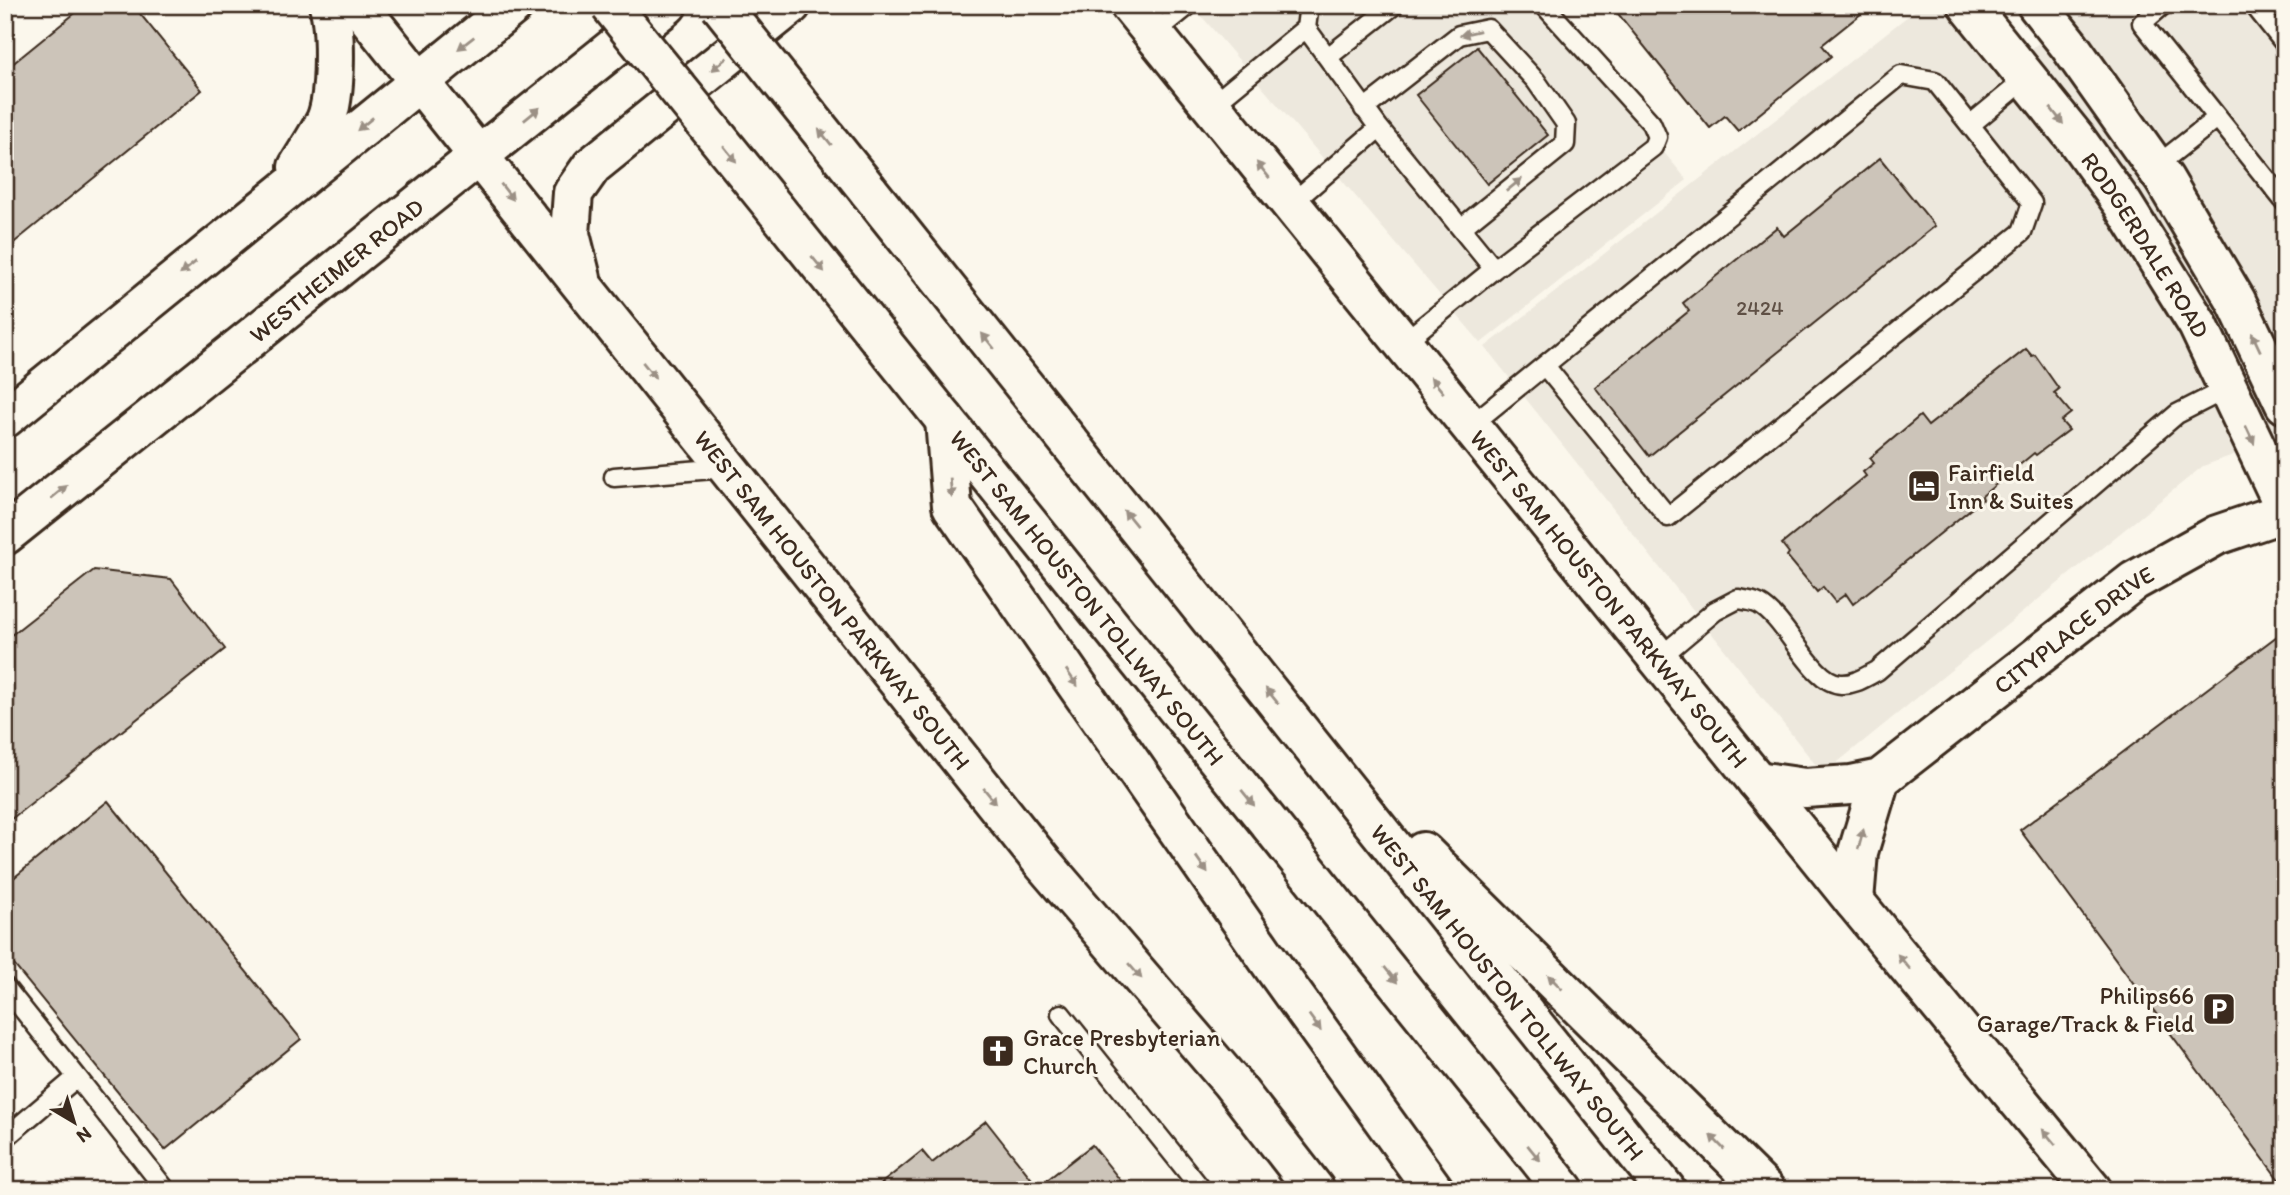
<svg xmlns="http://www.w3.org/2000/svg" width="2290" height="1195" viewBox="0 0 2290 1195" font-family="Itim,sans-serif">
  <style>
    .built { fill: #ede8dd }
    .building { fill: #ccc4b9; stroke: #3b2a1e; stroke-width: 2 }
    .lines { fill: none; stroke-linecap: round; stroke-linejoin: round }
    .service-casing { stroke: #3b2a1e; stroke-width: 23 }
    .tertiary-casing { stroke: #3b2a1e; stroke-width: 44 }
    .secondary-casing { stroke: #3b2a1e; stroke-width: 44 }
    .primary-casing { stroke: #3b2a1e; stroke-width: 44 }
    .motorway-casing { stroke: #3b2a1e; stroke-width: 44 }
    .service { stroke: #fbf7ec; stroke-width: 18 }
    .tertiary { stroke: #fbf7ec; stroke-width: 38 }
    .secondary { stroke: #fbf7ec; stroke-width: 38 }
    .primary { stroke: #fbf7ec; stroke-width: 38 }
    .motorway { stroke: #fbf7ec; stroke-width: 38 }
    .motorway-bridge-casing { stroke: #3b2a1e; stroke-width: 44; stroke-linecap: butt }
    .motorway-bridge { stroke: #fbf7ec; stroke-width: 38 }
    .oneway { fill: #9b9085 }
    .labels { text-anchor: middle; dominant-baseline: central; stroke-width: 6; stroke-linejoin: round; paint-order: stroke }
    .number-label { font-size: 21px; fill: #5f5045 }
    .street-label { font-size: 24px; fill: #3b2a1e; stroke: #fbf7ec }
    .poi-label { font-size: 24px; fill: #3b2a1e; stroke: #fbf7ec; text-anchor: start }
  </style>
  <rect width="100%" height="100%" fill="#fbf7ec"/>
  <filter id="ink" filterUnits="userSpaceOnUse"><feTurbulence type="fractalNoise" baseFrequency=".0143" numOctaves="2"/><feDisplacementMap in="SourceGraphic" scale="14" xChannelSelector="R" yChannelSelector="G"/><feConvolveMatrix kernelMatrix="1 2 1 2 8 2 1 2 1" color-interpolation-filters="sRGB"/></filter>
  <g filter="url(#ink)">
    <path class="built" d="M1192,5H1541L1687,180L1481,343Z
      M1922,5H1941L1999,75L2085,5H2285V436L2203,466L1823,774L1485,347Z"/>
    <path class="building" d="M85,5H133L202,90L5,250V70Z
      M1611,5H1872L1822,45L1831,56L1738,131L1725,116L1710,128Z
      M1477,47L1548,135L1487,184L1416,95Z
      M1880,158L1935,226L1649,456L1595,387L1689,311L1683,303L1777,227L1784,236Z
      M2026,349L2032,356L2035,355L2059,389L2054,393L2071,413L2061,421L2069,430L2036,455L2034,453L1982,496L1983,499L1853,604L1846,594L1835,602L1823,587L1817,592L1787,556L1789,553L1782,544L1866,476L1863,472L1874,463L1870,458L1920,416L1928,426Z
      M94,570L171,579L225,649L5,824V640Z
      M2285,630V1188L2020,830Z
      M108,801L301,1039L165,1150L5,954V885Z
      M986,1121L1038,1187L1092,1145L1128,1190H873L922,1151L932,1163Z"/>
    <g class="lines">
      <defs>
        <path id="service" d="M2163,5L2142,23L2285,202
          M2254,5L2285,44
          M1306,28L1309,5
          M1153,34L1189,5
          M1328,57L1394,5
          M1211,106L1306,28L1379,128L1291,204
          M1364,109L1459,35L1488,29L1536,81L1566,124L1565,144L1461,228
          M1379,128L1494,269L1403,343
          M2155,167L2217,118
          M1494,269L1653,147L1657,137L1651,123L1544,5
          M1545,366L1668,517L2022,232L2032,203L1970,125
          M1470,426L1901,75L1935,81L1970,125L2027,78
          M614,477L726,468
          M1658,659L1715,611L1738,599C1745,600 1753,601 1759,604C1787,619 1811,683 1841,684C1854,685 1865,677 1877,671L2177,414L2228,388
          M5,987L77,1077L5,1138
          M1061,1014L1202,1190
          M77,1077L166,1190"/>
        <g id="tertiary">
          <path id="s1" d="M1968,5L2076,139L2122,203L2198,325L2285,508"/>
          <path d="M2037,5L2069,45L2164,179L2236,301L2285,404"/>
          <path id="s2" d="M1757,781L1805,788L1851,785L1880,779L2134,581L2217,535L2285,512"/>
          <path d="M1854,901L1858,852L1880,779"/>
        </g>
        <g id="secondary">
          <path id="s3" d="M358,5L1043,863L1231,1082L1315,1190"/>
          <path id="s4" d="M1130,5L1854,901L2092,1190"/>
          <path d="M581,278L570,234L573,193L592,166L791,5"/>
        </g>
        <g id="primary">
          <path d="M298,167C307,152 318,136 326,120C336,96 336,30 329,5"/>
          <path d="M5,418L514,5"/>
          <path id="s5" d="M5,535L667,5"/>
        </g>
        <g id="motorway">
          <path id="s6" d="M868,190L1666,1190"/>
          <path id="s7" d="M776,210L1564,1190"/>
          <path d="M945,420L952,506L1274,968L1434,1190"/>
          <path d="M1423,852L1765,1190"/>
        </g>
      </defs>
      <use href="#service" class="service-casing"/>
      <use href="#tertiary" class="tertiary-casing"/>
      <use href="#secondary" class="secondary-casing"/>
      <use href="#primary" class="primary-casing"/>
      <use href="#motorway" class="motorway-casing"/>
      <use href="#service" class="service"/>
      <use href="#tertiary" class="tertiary"/>
      <use href="#secondary" class="secondary"/>
      <use href="#primary" class="primary"/>
      <use href="#motorway" class="motorway"/>
      <defs>
        <path id="motorway-bridge" d="M610,5L776,210
          M720,5L868,190"/>
      </defs>
      <use href="#motorway-bridge" class="motorway-bridge-casing"/>
      <use href="#motorway-bridge" class="motorway-bridge"/>
    </g>
    <defs><path id="oneway-solid" d="M-6-.8H1V-3.2L6.5 0L1 3.2V.8H-6Z" transform="scale(1.75)"/></defs>
    <g class="oneway">
      <use href="#oneway-solid" transform="translate(1470 33) rotate(167)"/>
      <use href="#oneway-solid" transform="translate(466 43) rotate(142)"/>
      <use href="#oneway-solid" transform="translate(719 64) rotate(141)"/>
      <use href="#oneway-solid" transform="translate(532 114) rotate(-39)"/>
      <use href="#oneway-solid" transform="translate(2057 116) rotate(52)"/>
      <use href="#oneway-solid" transform="translate(365 124) rotate(141)"/>
      <use href="#oneway-solid" transform="translate(825 137) rotate(-129)"/>
      <use href="#oneway-solid" transform="translate(730 154) rotate(51)"/>
      <use href="#oneway-solid" transform="translate(1263 170) rotate(-129)"/>
      <use href="#oneway-solid" transform="translate(1514 185) rotate(-39)"/>
      <use href="#oneway-solid" transform="translate(507 192) rotate(52)"/>
      <use href="#oneway-solid" transform="translate(818 264) rotate(51)"/>
      <use href="#oneway-solid" transform="translate(188 268) rotate(141)"/>
      <use href="#oneway-solid" transform="translate(988 341) rotate(-129)"/>
      <use href="#oneway-solid" transform="translate(2256 342) rotate(-115)"/>
      <use href="#oneway-solid" transform="translate(649 370) rotate(51)"/>
      <use href="#oneway-solid" transform="translate(1437 385) rotate(-129)"/>
      <use href="#oneway-solid" transform="translate(2250 435) rotate(65)"/>
      <use href="#oneway-solid" transform="translate(951 488) rotate(85)"/>
      <use href="#oneway-solid" transform="translate(59 492) rotate(-39)"/>
      <use href="#oneway-solid" transform="translate(1130 518) rotate(-129)"/>
      <use href="#oneway-solid" transform="translate(1072 678) rotate(55)"/>
      <use href="#oneway-solid" transform="translate(1272 696) rotate(-129)"/>
      <use href="#oneway-solid" transform="translate(990 796) rotate(51)"/>
      <use href="#oneway-solid" transform="translate(1248 798) rotate(51)"/>
      <use href="#oneway-solid" transform="translate(1861 839) rotate(-75)"/>
      <use href="#oneway-solid" transform="translate(1202 865) rotate(55)"/>
      <use href="#oneway-solid" transform="translate(1904 962) rotate(-130)"/>
      <use href="#oneway-solid" transform="translate(1135 971) rotate(49)"/>
      <use href="#oneway-solid" transform="translate(1391 975) rotate(51)"/>
      <use href="#oneway-solid" transform="translate(1555 982) rotate(-135)"/>
      <use href="#oneway-solid" transform="translate(1315 1023) rotate(54)"/>
      <use href="#oneway-solid" transform="translate(2049 1137) rotate(-130)"/>
      <use href="#oneway-solid" transform="translate(1717 1142) rotate(-135)"/>
      <use href="#oneway-solid" transform="translate(1534 1153) rotate(51)"/>
    </g>
  </g>
  <defs>
    <symbol id="hotel-square" viewBox="-11 -11 22 22"><rect x="-9" y="-9" width="18" height="18" rx="4" fill="#3b2a1e" stroke="#fbf7ec"/><path d="M-6-4.5h1.5V1H6V5H4.5V3h-9V5H-6ZM-4 0a1.8 1.8 0 1 1 3.6 0ZM.5 0V-2.5h3Q6-2.5 6 0Z" fill="#fff"/></symbol>
    <symbol id="parking-square" viewBox="-11 -11 22 22"><rect x="-9" y="-9" width="18" height="18" rx="4" fill="#3b2a1e" stroke="#fbf7ec"/><path d="M-3.5-5.5H1a3.5 3.5 0 0 1 0 7H-1V5.5H-3.5ZM-1-3.4V-.6H.8a1.4 1.4 0 0 0 0-2.8Z" fill="#fff"/></symbol>
    <symbol id="church-square" viewBox="-11 -11 22 22"><rect x="-9" y="-9" width="18" height="18" rx="4" fill="#3b2a1e" stroke="#fbf7ec"/><path d="M-1.2-6h2.4v3.5h3.3v2.4h-3.3V6h-2.4V-.1h-3.3v-2.4h3.3Z" fill="#fff"/></symbol>
  </defs>
  <g fill-rule="evenodd">
    <use href="#hotel-square" x="1905" y="467" width="38" height="38"/>
    <use href="#parking-square" x="2200" y="990" width="38" height="38"/>
    <use href="#church-square" x="979" y="1032" width="38" height="38"/>
  </g>
  <g class="labels">
    <g class="number-label">
      <text x="1760" y="307">2424</text>
    </g>
    <g class="street-label">
      <text stroke="none"><textPath href="#s1" startOffset="299">RODGERDALE ROAD</textPath></text>
      <text stroke="none"><textPath href="#s5" startOffset="424">WESTHEIMER ROAD</textPath></text>
      <text stroke="none"><textPath href="#s7" startOffset="497">WEST SAM HOUSTON TOLLWAY SOUTH</textPath></text>
      <text stroke="none"><textPath href="#s4" startOffset="763">WEST SAM HOUSTON PARKWAY SOUTH</textPath></text>
      <text stroke="none"><textPath href="#s3" startOffset="761">WEST SAM HOUSTON PARKWAY SOUTH</textPath></text>
      <text stroke="none"><textPath href="#s2" startOffset="369">CITYPLACE DRIVE</textPath></text>
      <text stroke="none"><textPath href="#s6" startOffset="1026">WEST SAM HOUSTON TOLLWAY SOUTH</textPath></text>
    </g>
    <g class="poi-label">
      <text x="1948" y="472">Fairfield<tspan x="1948" dy="28">Inn &amp; Suites</tspan></text>
      <text x="2194" y="995" text-anchor="end">Philips66<tspan x="2194" dy="28">Garage/Track &amp; Field</tspan></text>
      <text x="1023" y="1037">Grace Presbyterian<tspan x="1023" dy="28">Church</tspan></text>
    </g>
  </g>
  <rect width="2290" height="1195" fill="none" stroke="#fbf7ec" stroke-width="28"/>
  <rect x="14" y="14" width="2262" height="1167" fill="none" stroke="#3b2a1e" stroke-width="2.5" filter="url(#ink)"/>
  <g transform="translate(74 1122) rotate(142)" stroke="#fbf7ec" stroke-width="5" paint-order="stroke">
  <path d="M0-5L12 26L0 18L-12 26Z" fill="#3b2a1e"/>
  <text y="-10" font-size="19" font-weight="bold" text-anchor="middle" fill="#3b2a1e">N</text>
  </g>
</svg>
